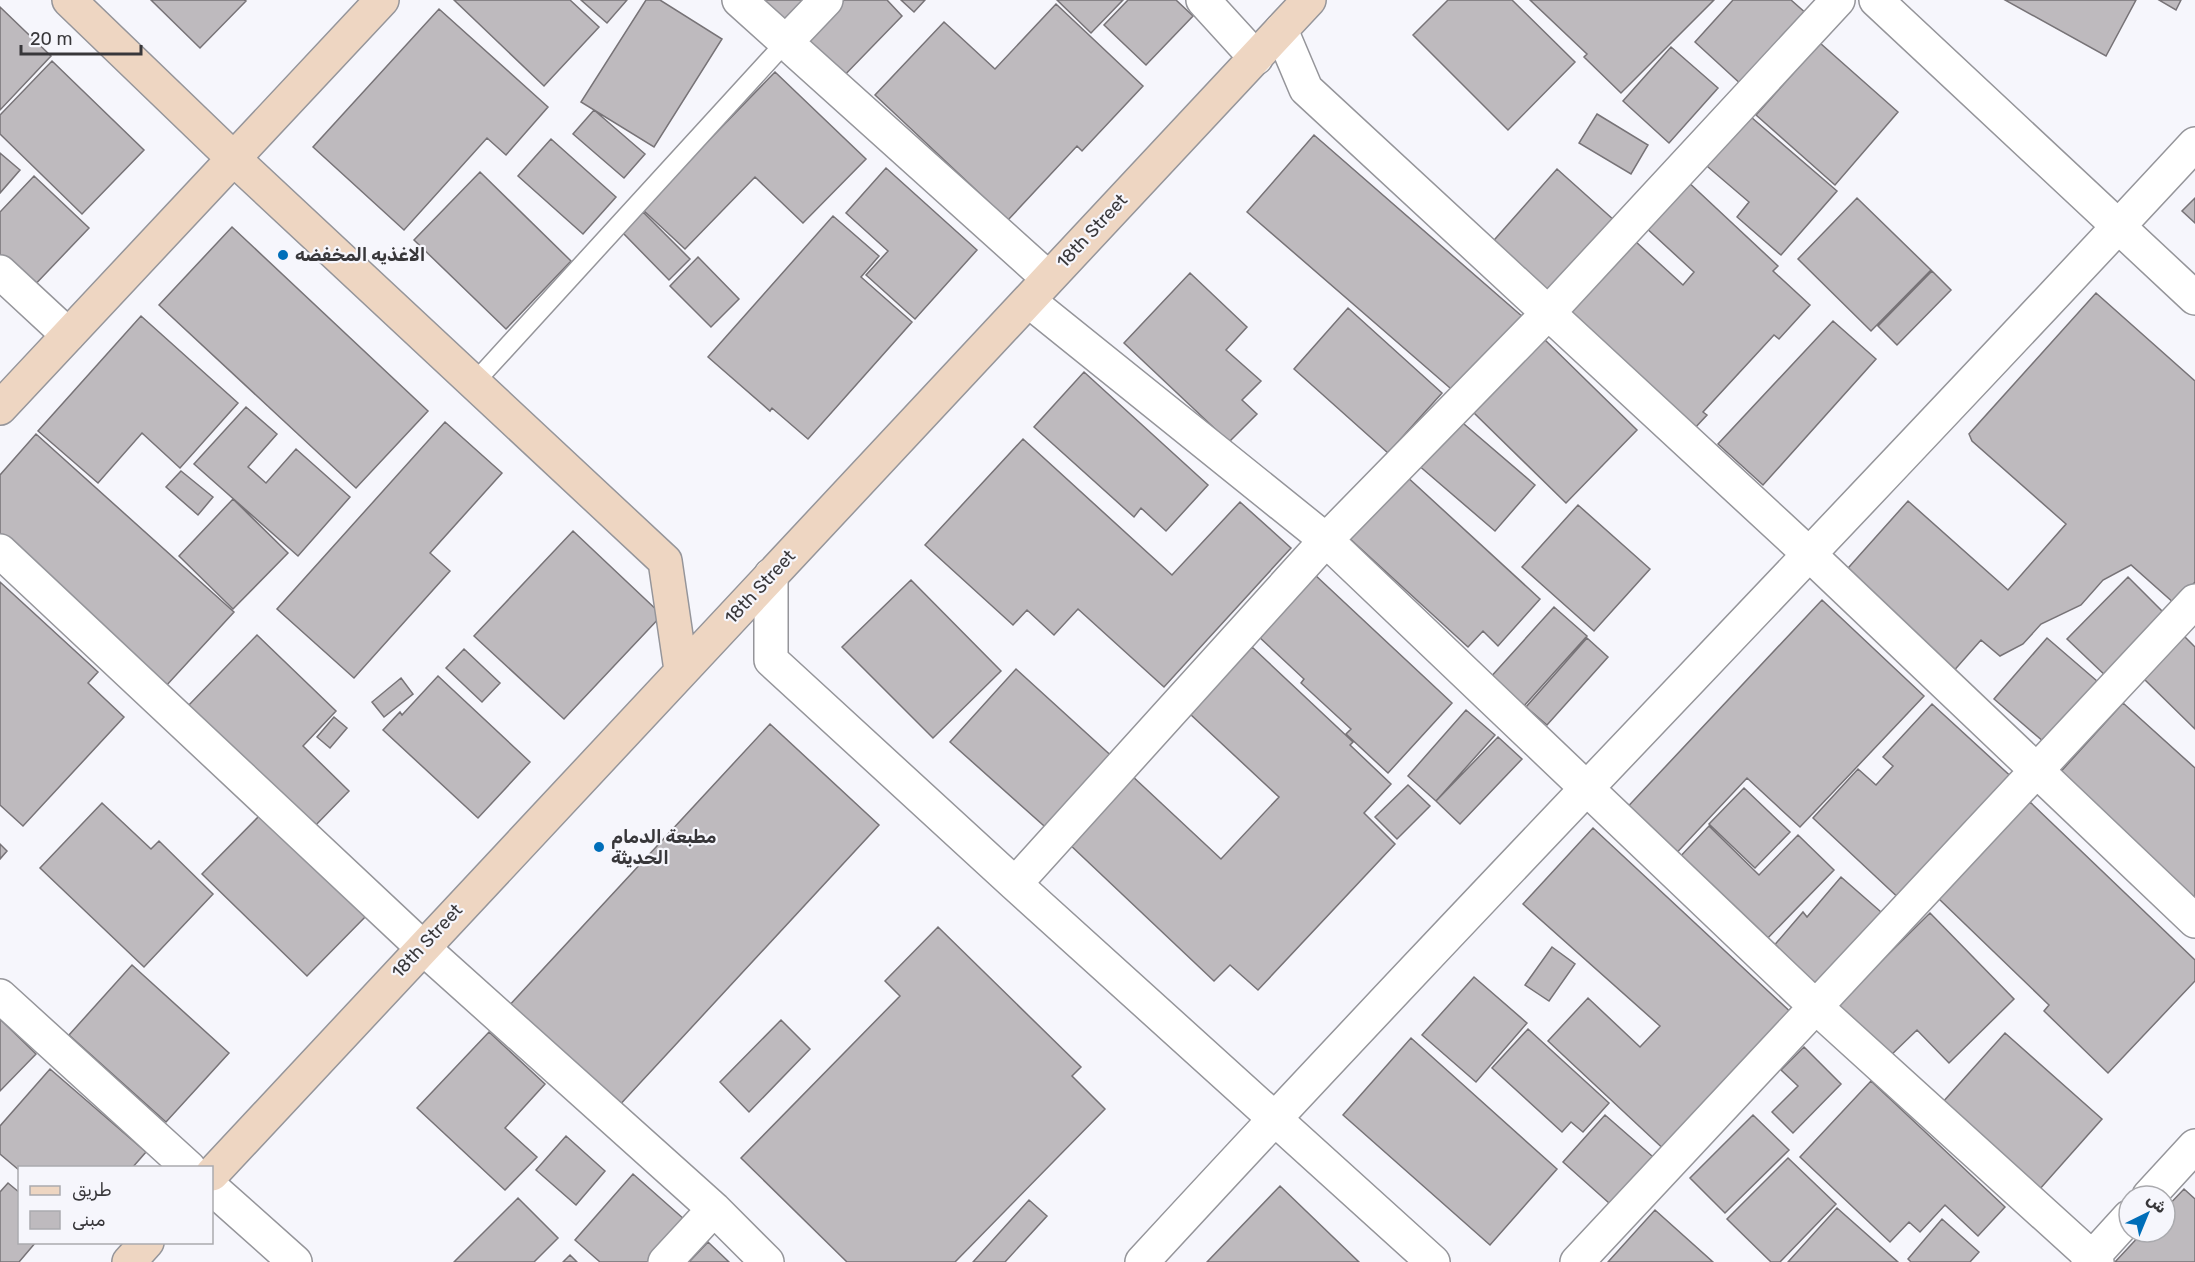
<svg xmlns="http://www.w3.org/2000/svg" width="2195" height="1262" viewBox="0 0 2195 1262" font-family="Rubik,'Noto Naskh Arabic',sans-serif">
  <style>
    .building { fill: #bebabe; stroke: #777377; stroke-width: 1.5 }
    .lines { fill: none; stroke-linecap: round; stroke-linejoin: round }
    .lane-casing { stroke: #95959a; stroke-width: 21 }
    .street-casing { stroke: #95959a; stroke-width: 36 }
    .secondary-casing { stroke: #95959a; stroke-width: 36 }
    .lane { stroke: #fff; stroke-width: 18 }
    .street { stroke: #fff; stroke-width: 33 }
    .secondary { stroke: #eed6c2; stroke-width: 33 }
    .poi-dot { fill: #006eb9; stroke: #f6f6fc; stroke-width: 2 }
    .labels { text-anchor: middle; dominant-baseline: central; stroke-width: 4.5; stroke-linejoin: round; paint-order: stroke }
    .street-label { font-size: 18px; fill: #38373a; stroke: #f6f6fc }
    .poi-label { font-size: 18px; font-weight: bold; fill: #38373a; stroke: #f6f6fc; text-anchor: start }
  </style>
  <rect width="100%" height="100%" fill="#f6f6fc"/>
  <path class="building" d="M151,0H244L246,1L200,48Z
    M454,0H570L599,27L544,86Z
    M581,0H627L607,23Z
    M646,0H660L722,39L654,147L581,102Z
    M761,0H804L786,24Z
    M844,0H887L902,16L836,84L798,47Z
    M901,0H925L914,12Z
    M1057,0H1123L1091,33Z
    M1128,0H1176L1193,16L1146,65L1104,25Z
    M1448,0H1512L1575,62L1508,130L1413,35Z
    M1530,0H1714L1621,93L1584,57L1587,54Z
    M1733,0H1791L1808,15L1743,86L1695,42Z
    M2005,0H2136L2106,56Z
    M2159,0H2181L2176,10Z
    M1056,4L1143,86L1082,151L1077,146L1008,220L875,95L944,22L995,69Z
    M0,7L51,56L0,110Z
    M439,9L548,107L506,155L487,138L404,230L313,147Z
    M1820,43L1898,112L1835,185L1756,115Z
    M1671,47L1718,88L1669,143L1623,101Z
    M52,61L144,150L82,214L0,134V115Z
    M775,72L866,159L803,223L755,177L685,249L642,209Z
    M594,110L645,154L624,178L573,134Z
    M1744,111L1837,191L1781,255L1737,217L1749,202L1701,161Z
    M1597,114L1648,145L1631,174L1579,143Z
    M1314,135L1524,318L1457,394L1247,212Z
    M551,139L616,197L583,234L518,176Z
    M0,153L20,170L0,193Z
    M886,168L977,250L915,319L866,275L888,251L846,213Z
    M1557,169L1615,221L1546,299L1488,247Z
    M480,172L571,261L506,329L414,240Z
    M34,176L89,228L28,292L0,266V212Z
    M1685,179L1778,266L1773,271L1810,305L1779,339L1774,335L1703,412L1707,415L1694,429L1568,314L1635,241L1683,285L1694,272L1643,225Z
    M1857,198L1931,270L1871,331L1798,259Z
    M2195,198V223L2182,211Z
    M643,212L690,259L669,280L623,233Z
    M833,216L879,256L861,277L912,322L808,439L772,408L770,411L708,357Z
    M232,227L428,411L356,488L159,305Z
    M698,257L739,299L711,327L670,286Z
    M1932,271L1951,290L1897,345L1878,326Z
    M1190,273L1247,327L1226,350L1261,381L1242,400L1257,414L1229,442L1124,343Z
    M2096,293L2195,381V582L2175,604L2131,565L2103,580L2081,605L2041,624L2023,644L2000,656L1981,640L1951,674L1841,576L1908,501L2008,590L2066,524L1972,441L1969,434Z
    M1348,308L1442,393L1388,453L1294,369Z
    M141,316L238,403L180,468L142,433L98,483L38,431Z
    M1833,321L1876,359L1763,485L1718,444Z
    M1543,338L1637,430L1566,503L1472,411Z
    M1084,372L1208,485L1166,531L1141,508L1134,517L1034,427Z
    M246,407L277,434L248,467L266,483L296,449L350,497L298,556L194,464Z
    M1457,418L1535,485L1495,531L1417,464Z
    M445,422L502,473L430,553L450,571L354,678L277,609Z
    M36,434L234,612L165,687L0,538V475Z
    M1023,439L1172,575L1240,502L1291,548L1164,687L1078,609L1054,635L1027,610L1013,625L925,545Z
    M181,471L213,497L198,515L166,487Z
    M1405,475L1540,599L1498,646L1483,631L1468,647L1348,537Z
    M233,499L288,553L233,609L179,556Z
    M1578,505L1650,569L1594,631L1522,567Z
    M573,531L662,615L564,719L474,636Z
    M1314,574L1452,703L1388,773L1346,734L1351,729L1301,683L1304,679L1257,635Z
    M2128,577L2168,617L2108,678L2067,639Z
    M911,580L1001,671L933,738L842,647Z
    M0,582L98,672L88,683L124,717L23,826L0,805Z
    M1822,600L1924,696L1800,827L1747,778L1669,861L1620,815Z
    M1554,607L1587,636L1522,708L1489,679Z
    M257,635L336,711L303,746L349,791L311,830L186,708Z
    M2184,636L2195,647V729L2142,677Z
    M1587,638L1608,657L1547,725L1526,707Z
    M2047,638L2097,681L2044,742L1994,699Z
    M1252,647L1353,742L1350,745L1391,784L1364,813L1395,844L1258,990L1230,965L1214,981L1067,842L1130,774L1221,859L1279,797L1190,714Z
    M464,649L500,683L482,702L446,668Z
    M1016,669L1117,761L1052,833L950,742Z
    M438,676L530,762L478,818L383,730L400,712L402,715Z
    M401,678L413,694L384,717L372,702Z
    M2123,703L2195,768V903L2056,777Z
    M1932,704L2017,782L1904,903L1813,818L1858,769L1876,785L1893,766L1883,757Z
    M1466,710L1495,735L1436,801L1408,776Z
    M334,717L347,728L330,748L317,737Z
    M770,724L879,825L616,1109L507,1008Z
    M1498,737L1522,759L1460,824L1436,801Z
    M1408,785L1430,806L1397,839L1375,817Z
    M1744,788L1790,832L1755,868L1709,824Z
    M2030,802L2195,960V981L2108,1073L2044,1011L2049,1005L1938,898Z
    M102,803L151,849L159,841L213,894L144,967L40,868Z
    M265,810L370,912L307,976L202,874Z
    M1709,826L1759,875L1798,835L1834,870L1763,943L1677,860Z
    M1593,828L1797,1018L1670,1155L1548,1041L1588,998L1640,1047L1660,1026L1523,904Z
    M0,844L7,851L0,859Z
    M1841,877L1889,919L1824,993L1772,948L1803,912L1807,917Z
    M1930,913L2014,999L1949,1063L1917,1030L1887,1059L1835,1007Z
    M938,927L1081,1067L1072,1076L1105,1109L955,1262H847L741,1158L900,996L885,981Z
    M1552,947L1575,964L1549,1001L1525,985Z
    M132,965L229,1053L166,1122L69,1035Z
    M1474,977L1527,1023L1476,1082L1422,1035Z
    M0,1019L36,1054L0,1091Z
    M781,1020L810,1049L749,1112L720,1082Z
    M1528,1029L1609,1103L1583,1132L1571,1122L1562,1132L1492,1068Z
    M489,1032L545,1084L505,1128L537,1157L505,1190L417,1108Z
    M2005,1033L2102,1119L2039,1190L1942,1103Z
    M1411,1038L1557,1169L1490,1245L1343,1115Z
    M1804,1047L1841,1084L1793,1133L1772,1112L1798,1086L1781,1070Z
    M50,1069L146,1152L132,1168H20V1171L0,1154V1126Z
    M1871,1081L2005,1207L1978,1236L1945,1205L1920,1232L1909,1222L1890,1242L1800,1157Z
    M1605,1115L1660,1163L1618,1211L1563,1162Z
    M1753,1115L1789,1150L1725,1213L1690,1178Z
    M566,1136L605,1171L576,1205L536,1170Z
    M1788,1158L1836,1204L1780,1262H1771L1727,1219Z
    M633,1174L685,1220L648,1262H600L575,1240Z
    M8,1183L20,1193V1242H36L19,1262H0V1192Z
    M1280,1186L1359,1262H1207Z
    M2184,1189L2195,1199V1262H2115L2143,1232H2165V1209Z
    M518,1198L558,1238L534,1262H454Z
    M1029,1200L1047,1216L1005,1262H973Z
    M1837,1208L1898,1262H1788Z
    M1655,1210L1713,1262H1608Z
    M1942,1219L1979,1252L1970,1262H1911L1908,1259Z
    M708,1242L729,1262H689Z
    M570,1255L577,1262H563Z"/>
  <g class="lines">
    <defs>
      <path id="lane" d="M474,383L784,44"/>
      <path id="street" d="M739,0L1048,278
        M1203,0L1256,58
        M1876,0L2195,298
        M1281,30L1306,89L1810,555L2195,921
        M784,44L826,0
        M0,272L68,335
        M1029,301L1326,540L1817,1008L2097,1262
        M0,551L422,947L714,1209L767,1262
        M771,575V660L1015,884L1433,1262
        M1015,884L1326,540L1549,312L1838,0
        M0,996L189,1168
        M212,1188L295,1262
        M2149,1196L2195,1146
        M665,1262L714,1209
        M1142,1262C1489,885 1847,520 2195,144
        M1577,1262L2195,601
        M2088,1262L2129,1217"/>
      <path id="secondary" d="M69,0L233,158L665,561L681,670
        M0,408L382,0
        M212,1174L1309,0
        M129,1262L147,1242"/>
    </defs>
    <use href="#lane" class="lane-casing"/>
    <use href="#street" class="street-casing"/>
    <use href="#secondary" class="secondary-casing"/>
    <use href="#lane" class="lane"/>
    <use href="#street" class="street"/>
    <use href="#secondary" class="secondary"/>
  </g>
  <g class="poi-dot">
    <circle cx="283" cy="255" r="6"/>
    <circle cx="599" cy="847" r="6"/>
  </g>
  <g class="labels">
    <g class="street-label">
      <text transform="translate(1092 231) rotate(-47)">18th Street</text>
      <text transform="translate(760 587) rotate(-47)">18th Street</text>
      <text transform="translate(427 941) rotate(-47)">18th Street</text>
    </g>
    <g class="poi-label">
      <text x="295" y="255">الاغذيه المخفضه</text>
      <text x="611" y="837">مطبعة الدمام<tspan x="611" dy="21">الحديثة</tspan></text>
    </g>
  </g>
  <rect x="18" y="1166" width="195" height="78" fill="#f6f6fc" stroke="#aaaaae" stroke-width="1.5"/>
  <rect x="30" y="1186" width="30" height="9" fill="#eed6c2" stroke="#aaaaae" stroke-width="1.5"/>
  <text x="72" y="1196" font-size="18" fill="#38373a">طريق</text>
  <rect x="30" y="1211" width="30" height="18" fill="#bebabe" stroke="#aaaaae" stroke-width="1.5"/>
  <text x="72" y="1226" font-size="18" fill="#38373a">مبنى</text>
  <g transform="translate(2147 1214) rotate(43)"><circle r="28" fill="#f6f6fc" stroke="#aaaaae" stroke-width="1.5"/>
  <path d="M0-4.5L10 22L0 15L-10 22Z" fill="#006eb9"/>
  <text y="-9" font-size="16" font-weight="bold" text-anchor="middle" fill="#38373a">ش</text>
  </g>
  <path d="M21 45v9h120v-9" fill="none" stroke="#38373a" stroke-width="3"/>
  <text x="30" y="45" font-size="18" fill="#38373a" stroke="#f6f6fc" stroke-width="4.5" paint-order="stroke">20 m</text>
</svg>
